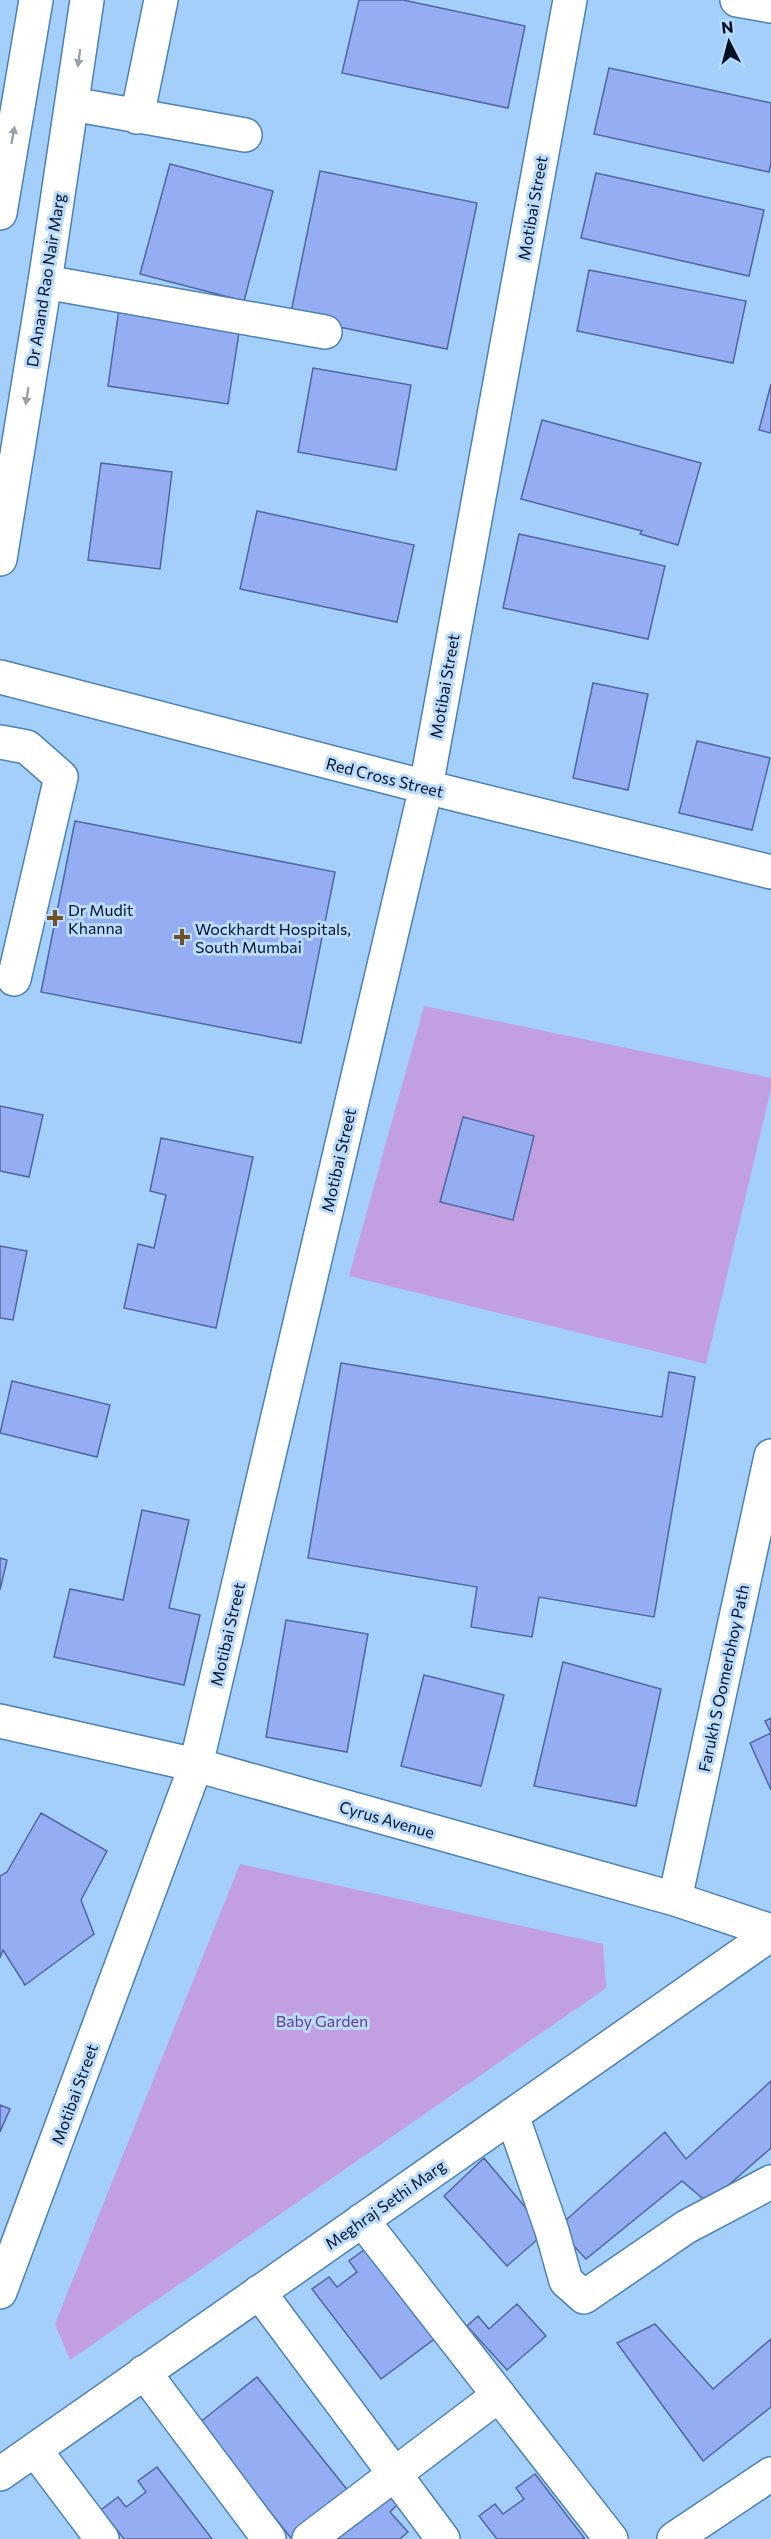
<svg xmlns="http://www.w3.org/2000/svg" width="771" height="2539" viewBox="0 0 771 2539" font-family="Commissioner,sans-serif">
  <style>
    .green { fill: #c29fe0 }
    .building { fill: #95aef3; stroke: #5166a0; stroke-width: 1.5 }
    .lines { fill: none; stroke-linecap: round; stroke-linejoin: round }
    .minor-casing { stroke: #4c81b3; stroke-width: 36 }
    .major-casing { stroke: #4c81b3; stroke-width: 36 }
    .minor { stroke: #fff; stroke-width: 33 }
    .major { stroke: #fff; stroke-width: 33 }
    .oneway { fill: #99a0a7 }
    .poi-dot { fill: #725028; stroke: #badbfc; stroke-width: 2 }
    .labels { text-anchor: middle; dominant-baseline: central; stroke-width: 6; stroke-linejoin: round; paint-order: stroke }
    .street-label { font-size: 16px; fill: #001124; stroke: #badbfc }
    .poi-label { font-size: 16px; fill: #001124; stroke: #badbfc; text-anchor: start }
    .park-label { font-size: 16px; fill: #693b8c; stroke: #badbfc }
  </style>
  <rect width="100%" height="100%" fill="#a3cffa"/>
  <path class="green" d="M424,1006L771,1078V1089L706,1364L349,1276Z
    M240,1864L603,1944L606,1988L70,2360L55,2324Z"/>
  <path class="building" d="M359,0H403L525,26L508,108L342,73Z
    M609,68L771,103V163L769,172L594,134Z
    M170,164L273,191L244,301L140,274Z
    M320,171L477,203L447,349L290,317Z
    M596,173L764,210L749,276L581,238Z
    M589,270L746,301L733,363L577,331Z
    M119,309L240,326L228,404L108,386Z
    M313,368L411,385L396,470L298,452Z
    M771,384V433L759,430Z
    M542,420L701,463L678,545L640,534L642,531L521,499Z
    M101,463L172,472L160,569L88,560Z
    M257,511L414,545L397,622L240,589Z
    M519,534L665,566L648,639L503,608Z
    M593,683L648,694L628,790L573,778Z
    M697,741L770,758L752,830L679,813Z
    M75,821L335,872L301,1043L41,992Z
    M0,1106L43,1115L29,1177L0,1171Z
    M463,1117L534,1136L513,1220L440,1202Z
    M161,1138L253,1157L216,1328L124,1308L138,1244L154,1248L166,1195L150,1191Z
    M0,1246L27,1251L13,1320L0,1318Z
    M341,1363L662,1417L669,1372L695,1377L654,1617L539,1597L532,1637L471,1627L477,1587L308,1558Z
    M12,1381L110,1405L97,1457L0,1433Z
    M142,1510L189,1520L169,1608L200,1615L184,1685L54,1657L70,1589L123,1600Z
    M0,1558L7,1560L0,1590Z
    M286,1620L368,1634L347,1752L266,1737Z
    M563,1662L661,1689L636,1806L534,1786Z
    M424,1675L504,1695L481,1786L401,1766Z
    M771,1718V1790L750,1743L771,1733L765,1721Z
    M41,1813L107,1851L81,1900L94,1934L25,1985L3,1950L0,1958V1876L7,1872Z
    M771,2081V2148L708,2203L682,2181L586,2259L557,2228L665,2132L686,2159Z
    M0,2105L10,2109L0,2132Z
    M484,2158L546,2232L507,2266L444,2196Z
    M368,2247L437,2337L381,2379L312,2289L329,2277L337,2287L357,2272L349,2261Z
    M517,2304L546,2336L507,2370L467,2326L478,2316L489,2329Z
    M655,2324L713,2389L771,2339V2407L703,2461L617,2343Z
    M257,2377L349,2492L291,2538L199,2423Z
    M157,2467L212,2539H124L101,2510L118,2497L126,2507L146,2492L138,2481Z
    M535,2474L585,2539H497L479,2516L495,2504L503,2514L524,2499L516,2488Z
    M384,2491L398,2504L390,2512L408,2532L400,2539H333Z"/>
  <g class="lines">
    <defs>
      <path id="minor" d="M737,0L771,6
        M72,104L245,135
        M137,117L161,0
        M45,282L325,332
        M0,677L426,787L771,872
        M0,742L27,747L61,777L14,979
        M0,1721L196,1765L675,1899L771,1931
        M675,1899L771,1456
        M512,2115L552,2231L566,2281L584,2297L686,2227L771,2182
        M362,2220L611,2539
        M0,2292L196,1765L426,787L570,0
        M259,2292L443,2539
        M144,2372L269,2539
        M35,2450L102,2539
        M0,2474L771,1934
        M309,2539L499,2395
        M674,2539L771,2474"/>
      <path id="major" d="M0,213L36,0
        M0,559L45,282L87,0"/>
    </defs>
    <use href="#minor" class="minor-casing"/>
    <use href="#major" class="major-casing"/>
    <use href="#minor" class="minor"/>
    <use href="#major" class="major"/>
  </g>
  <defs><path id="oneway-solid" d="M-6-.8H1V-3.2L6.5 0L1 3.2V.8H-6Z" transform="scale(1.5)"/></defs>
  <g class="oneway">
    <use href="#oneway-solid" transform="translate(79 58) rotate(98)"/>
    <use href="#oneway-solid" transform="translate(13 135) rotate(-80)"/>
    <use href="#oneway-solid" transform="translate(27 396) rotate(99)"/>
  </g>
  <g class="poi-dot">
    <path d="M52 909h6v6h6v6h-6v6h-6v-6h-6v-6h6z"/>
    <path d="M179 928h6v6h6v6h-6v6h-6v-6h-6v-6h6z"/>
  </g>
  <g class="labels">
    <g class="street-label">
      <text transform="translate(532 208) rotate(-80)">Motibai Street</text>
      <text transform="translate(45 280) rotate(-81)">Dr Anand Rao Nair Marg</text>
      <text transform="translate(444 686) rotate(-80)">Motibai Street</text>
      <text transform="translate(385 777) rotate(14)">Red Cross Street</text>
      <text transform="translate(338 1160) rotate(-77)">Motibai Street</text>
      <text transform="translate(227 1634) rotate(-77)">Motibai Street</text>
      <text transform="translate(723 1678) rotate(-78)">Farukh S Oomerbhoy Path</text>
      <text transform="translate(387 1819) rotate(16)">Cyrus Avenue</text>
      <text transform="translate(74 2094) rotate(-70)">Motibai Street</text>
      <text transform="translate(385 2204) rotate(-35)">Meghraj Sethi Marg</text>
    </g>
    <g class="poi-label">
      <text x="68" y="909">Dr Mudit<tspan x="68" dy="18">Khanna</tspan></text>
      <text x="195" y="928">Wockhardt Hospitals,<tspan x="195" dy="18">South Mumbai</tspan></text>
    </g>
    <g class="park-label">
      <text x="322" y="2020">Baby Garden</text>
    </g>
  </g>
  <g transform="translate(729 42) rotate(354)" stroke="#badbfc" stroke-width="4.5" paint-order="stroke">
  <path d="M0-4.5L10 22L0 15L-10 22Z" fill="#001124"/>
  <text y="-9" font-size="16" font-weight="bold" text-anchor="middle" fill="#001124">N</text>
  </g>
</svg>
